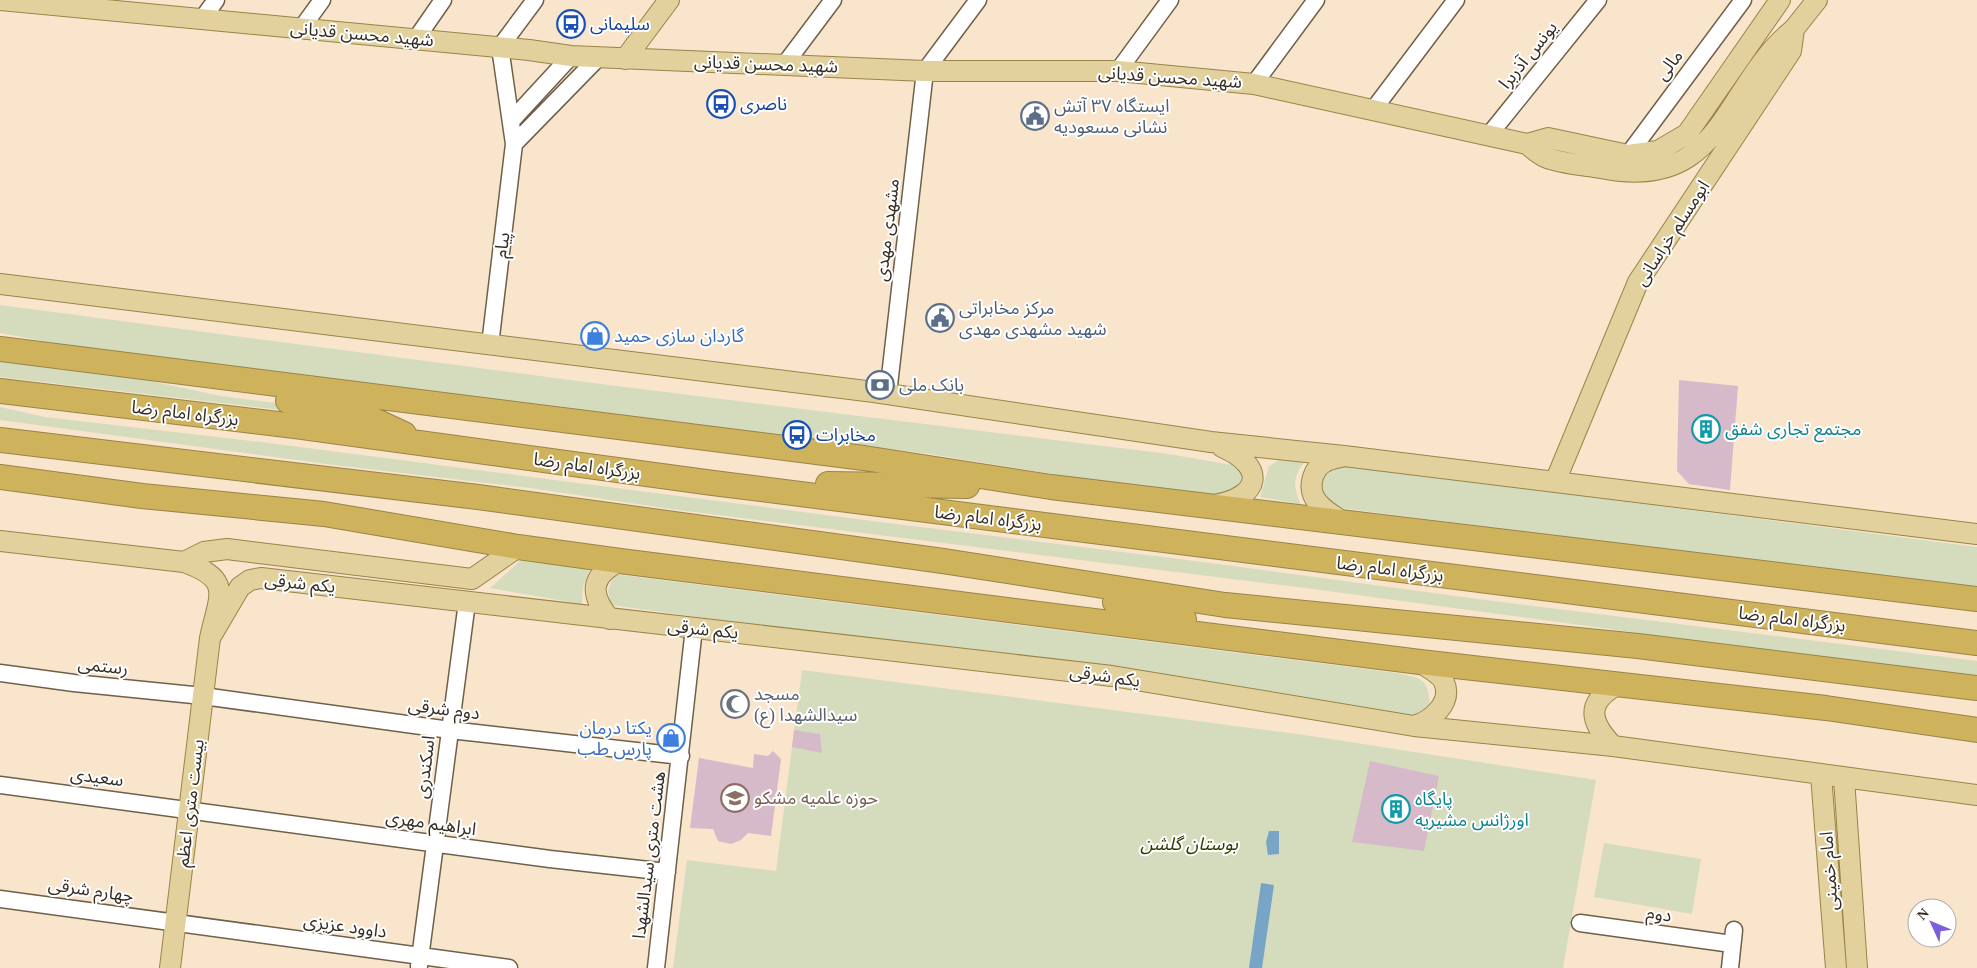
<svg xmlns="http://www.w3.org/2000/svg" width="1977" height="968" viewBox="0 0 1977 968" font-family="'Times New Roman','Noto Sans Arabic',serif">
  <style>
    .green { fill: #d5dcbe }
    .water { fill: #78a5c5 }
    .building { fill: #d7bac9 }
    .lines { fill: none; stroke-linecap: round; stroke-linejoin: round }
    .minor-casing { stroke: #705f49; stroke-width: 19 }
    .major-casing { stroke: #988448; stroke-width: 22 }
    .highway-casing { stroke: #988448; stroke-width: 26 }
    .minor { stroke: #fff; stroke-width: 16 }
    .major { stroke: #e2d19d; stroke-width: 20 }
    .highway { stroke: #ceb35c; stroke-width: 24 }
    .labels { text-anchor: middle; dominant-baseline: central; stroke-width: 4; stroke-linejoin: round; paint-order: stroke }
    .transit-label { font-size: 18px; fill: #164399; stroke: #fff; text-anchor: start }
    .street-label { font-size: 18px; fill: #352e24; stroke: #fff }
    .service-label { font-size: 18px; fill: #4e5e75; stroke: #fff; text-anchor: start }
    .shop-label { font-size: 18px; fill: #366cbe; stroke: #fff; text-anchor: start }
    .culture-label { font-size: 18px; fill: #0d838f; stroke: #fff; text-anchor: start }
    .worship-label { font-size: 18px; fill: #5b616d; stroke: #fff; text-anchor: start }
    .education-label { font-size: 18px; fill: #785e54; stroke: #fff; text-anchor: start }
    .park-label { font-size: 18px; font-style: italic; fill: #303900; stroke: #fff }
  </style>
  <rect width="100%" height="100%" fill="#f8e5cc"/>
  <path class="green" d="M0,305L608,385L1169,454L1232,465L1243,472L1239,491L1227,498L1163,492L930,454L97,351L0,333Z
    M0,359L131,377L221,396L322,409L358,419L0,377Z
    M0,407L45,417L277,444L880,522L1211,563L1493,601L1977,661V675L1839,660L1313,589L670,509L530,488L334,465L0,420Z
    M1282,458L1306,461C1292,475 1293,488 1301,504L1260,497L1269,466Z
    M1341,465L1977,547V590L1333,507L1319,489L1328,466Z
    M520,561L590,569L583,587L582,604L490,588Z
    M614,574L1397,673C1421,678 1428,678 1430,704L1416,715L611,605L608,591Z
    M802,670L1298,734L1596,780L1563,968H673L687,860L776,871Z
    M1604,843L1701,859L1692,914L1594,897Z"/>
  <path class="water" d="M1269,831H1279V854L1268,855L1266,842Z
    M1261,883L1274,885L1262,968H1249Z"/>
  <path class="building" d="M1679,380L1738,386L1730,490L1689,484L1677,471Z
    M794,730L820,734L822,753L792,747Z
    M773,751L781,759L771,836L748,833L741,840L731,844L718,841L713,829L690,828L699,758L753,768L754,754L768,756Z
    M1370,761L1439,776L1424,851L1352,842Z"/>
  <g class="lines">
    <defs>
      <path id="minor" d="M202,19L216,0
        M301,29L322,0
        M416,39L443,0
        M785,64L833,0
        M1118,71L1170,0
        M1254,84L1316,0
        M1373,110L1456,0
        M512,120L571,56
        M1489,135L1598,0
        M514,144L598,58
        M1628,155L1743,0
        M490,345L514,144L500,47L535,0
        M888,394L925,71L978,0
        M0,673L74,683L203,696L450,730L681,756
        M0,785L550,859L667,872
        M0,899L509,968
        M1580,923L1732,944
        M419,966L467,602
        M656,968L694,628
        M1730,968L1734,930"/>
      <path id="major" d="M0,0L529,50L571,56L925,71H1118L1254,84L1527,144C1532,148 1539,155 1545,157C1562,164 1583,165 1601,168C1724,193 1721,88 1794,29
        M625,59L669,0
        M1527,144L1548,138L1628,155L1658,151L1687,134L1780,0
        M0,284L874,392L1211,442L1344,456L1977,534
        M1555,482L1638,282L1791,51L1794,29L1817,0
        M1214,505C1262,497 1266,466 1222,447
        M1342,521C1325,511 1306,499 1313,477C1315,471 1319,465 1325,462C1330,459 1338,458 1344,456
        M0,541L184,562C234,580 219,595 210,638L170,968
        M184,562L204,552L227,549L472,579L518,547
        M610,619C589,594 590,576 620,561
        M210,638L240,587L250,580L261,578L1112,676L1414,726C1431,721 1453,703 1444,682C1440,673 1427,668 1420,662
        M1414,726L1613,746L1977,795
        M1613,746C1590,722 1585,703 1617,685
        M1821,775L1836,968
        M1844,778L1857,968"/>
      <path id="highway" d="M0,349L864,458L1051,487L1977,599
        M0,391L295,426L713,483L1977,643
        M288,401L359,413L404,434
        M0,440L478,497L943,561L1225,605L1638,646L1977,688
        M0,477L142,496L324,514L518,547L620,561L1420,662L1826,708L1977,730
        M828,484L967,486
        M1115,602L1184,619"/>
    </defs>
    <use href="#minor" class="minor-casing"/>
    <use href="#major" class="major-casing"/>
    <use href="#highway" class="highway-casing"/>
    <use href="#minor" class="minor"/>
    <use href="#major" class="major"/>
    <use href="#highway" class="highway"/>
  </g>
  <defs>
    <symbol id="bus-ring" viewBox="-11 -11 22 22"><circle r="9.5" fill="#fff" stroke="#1a4fb4" stroke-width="1.5"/><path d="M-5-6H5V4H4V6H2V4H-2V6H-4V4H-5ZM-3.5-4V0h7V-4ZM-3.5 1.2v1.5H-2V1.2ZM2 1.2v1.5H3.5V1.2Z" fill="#1a4fb4"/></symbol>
    <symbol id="civic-ring" viewBox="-11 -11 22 22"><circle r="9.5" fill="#fff" stroke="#5c6f8a" stroke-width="1.5"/><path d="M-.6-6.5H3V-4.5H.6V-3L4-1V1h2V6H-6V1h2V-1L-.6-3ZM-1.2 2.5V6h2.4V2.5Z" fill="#5c6f8a"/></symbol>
    <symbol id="shop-ring" viewBox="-11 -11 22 22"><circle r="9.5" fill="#fff" stroke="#3f7fe0" stroke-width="1.5"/><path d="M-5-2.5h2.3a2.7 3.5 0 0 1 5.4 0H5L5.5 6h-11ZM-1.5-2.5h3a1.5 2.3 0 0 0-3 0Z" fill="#3f7fe0"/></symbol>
    <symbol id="bank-ring" viewBox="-11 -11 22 22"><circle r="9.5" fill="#fff" stroke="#5c6f8a" stroke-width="1.5"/><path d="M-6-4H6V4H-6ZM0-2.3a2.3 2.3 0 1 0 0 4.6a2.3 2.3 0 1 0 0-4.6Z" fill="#5c6f8a"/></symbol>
    <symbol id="building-ring" viewBox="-11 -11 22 22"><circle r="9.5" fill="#fff" stroke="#0f9aa8" stroke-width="1.5"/><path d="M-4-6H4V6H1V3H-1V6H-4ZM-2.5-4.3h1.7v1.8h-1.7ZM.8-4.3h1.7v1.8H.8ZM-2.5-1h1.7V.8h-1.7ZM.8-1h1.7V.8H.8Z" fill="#0f9aa8"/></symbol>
    <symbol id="mosque-ring" viewBox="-11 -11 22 22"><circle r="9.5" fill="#fff" stroke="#6b7280" stroke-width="1.5"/><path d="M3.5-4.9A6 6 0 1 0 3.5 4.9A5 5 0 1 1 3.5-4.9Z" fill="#6b7280"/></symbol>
    <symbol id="university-ring" viewBox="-11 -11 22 22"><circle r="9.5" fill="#fff" stroke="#8d6e63" stroke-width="1.5"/><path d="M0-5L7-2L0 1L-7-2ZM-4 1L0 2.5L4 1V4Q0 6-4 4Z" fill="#8d6e63"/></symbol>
  </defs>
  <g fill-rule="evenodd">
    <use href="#bus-ring" x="555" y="8" width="32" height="32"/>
    <use href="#bus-ring" x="705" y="88" width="32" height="32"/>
    <use href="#civic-ring" x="1019" y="100" width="32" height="32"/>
    <use href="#civic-ring" x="924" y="302" width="32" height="32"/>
    <use href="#shop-ring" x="579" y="320" width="32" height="32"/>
    <use href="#bank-ring" x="864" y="369" width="32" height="32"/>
    <use href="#building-ring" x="1690" y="413" width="32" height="32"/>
    <use href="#bus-ring" x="781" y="419" width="32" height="32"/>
    <use href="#mosque-ring" x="719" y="688" width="32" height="32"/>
    <use href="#shop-ring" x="655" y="722" width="32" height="32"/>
    <use href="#university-ring" x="719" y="782" width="32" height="32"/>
    <use href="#building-ring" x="1380" y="793" width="32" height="32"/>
  </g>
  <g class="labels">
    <g class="transit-label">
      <text x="590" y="24">سلیمانی</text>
      <text x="740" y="104">ناصری</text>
      <text x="816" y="435">مخابرات</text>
    </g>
    <g class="street-label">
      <text transform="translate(362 34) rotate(5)">شهید محسن قدیانی</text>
      <text transform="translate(1528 55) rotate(-51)">یونس آذربرا</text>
      <text transform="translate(766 64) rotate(2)">شهید محسن قدیانی</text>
      <text transform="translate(1669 65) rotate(-53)">مالی</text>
      <text transform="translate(1170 77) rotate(4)">شهید محسن قدیانی</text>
      <text transform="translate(887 230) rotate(-83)">مشهدی مهدی</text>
      <text transform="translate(1672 233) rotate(-57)">ابومسلم خراسانی</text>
      <text transform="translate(502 245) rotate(-83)">پیام</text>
      <text transform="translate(185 413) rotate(7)">بزرگراه امام رضا</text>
      <text transform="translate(587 466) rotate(8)">بزرگراه امام رضا</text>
      <text transform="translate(988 518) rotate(7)">بزرگراه امام رضا</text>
      <text transform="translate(1390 569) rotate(7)">بزرگراه امام رضا</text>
      <text transform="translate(300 583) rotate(6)">یکم شرقی</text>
      <text transform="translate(1792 619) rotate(7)">بزرگراه امام رضا</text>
      <text transform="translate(703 629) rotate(6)">یکم شرقی</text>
      <text transform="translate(103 666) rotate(6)">رستمی</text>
      <text transform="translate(1105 676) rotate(8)">یکم شرقی</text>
      <text transform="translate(444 709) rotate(7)">دوم شرقی</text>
      <text transform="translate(425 767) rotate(-83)">اسکندری</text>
      <text transform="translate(97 777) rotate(7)">سعیدی</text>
      <text transform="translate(190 803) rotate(-83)">بیست متری اعظم</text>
      <text transform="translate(431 823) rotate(8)">ابراهیم مهری</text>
      <text transform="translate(649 855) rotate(-83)">هشت متری سیدالشهدا</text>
      <text transform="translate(1829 871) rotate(-94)">امام خمینی</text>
      <text transform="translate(91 890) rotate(8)">چهارم شرقی</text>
      <text transform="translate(1659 914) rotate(8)">دوم</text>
      <text transform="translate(345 926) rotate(8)">داوود عزیزی</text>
    </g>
    <g class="service-label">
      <text x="1054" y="106">ایستگاه ۳۷ آتش<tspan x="1054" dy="21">نشانی مسعودیه</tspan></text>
      <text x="959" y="308">مرکز مخابراتی<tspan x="959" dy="21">شهید مشهدی مهدی</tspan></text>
      <text x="899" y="385">بانک ملی</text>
    </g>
    <g class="shop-label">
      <text x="614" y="336">گاردان سازی حمید</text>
      <text x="652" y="728" text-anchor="end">یکتا درمان<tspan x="652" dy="21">پارس طب</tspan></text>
    </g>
    <g class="culture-label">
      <text x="1725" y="429">مجتمع تجاری شفق</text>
      <text x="1415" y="799">پایگاه<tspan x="1415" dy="21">اورژانس مشیریه</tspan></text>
    </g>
    <g class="worship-label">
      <text x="754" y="694">مسجد<tspan x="754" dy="21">سیدالشهدا (ع)</tspan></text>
    </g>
    <g class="education-label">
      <text x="754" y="798">حوزه علمیه مشکو</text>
    </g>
    <g class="park-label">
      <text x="1189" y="844">بوستان گلشن</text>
    </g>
  </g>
  <g transform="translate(1932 923) rotate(314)"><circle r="24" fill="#ffffff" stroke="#aeaba7"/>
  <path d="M0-4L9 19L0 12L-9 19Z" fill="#7c5fda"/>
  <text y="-8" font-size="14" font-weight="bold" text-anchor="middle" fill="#352e24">N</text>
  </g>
</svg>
